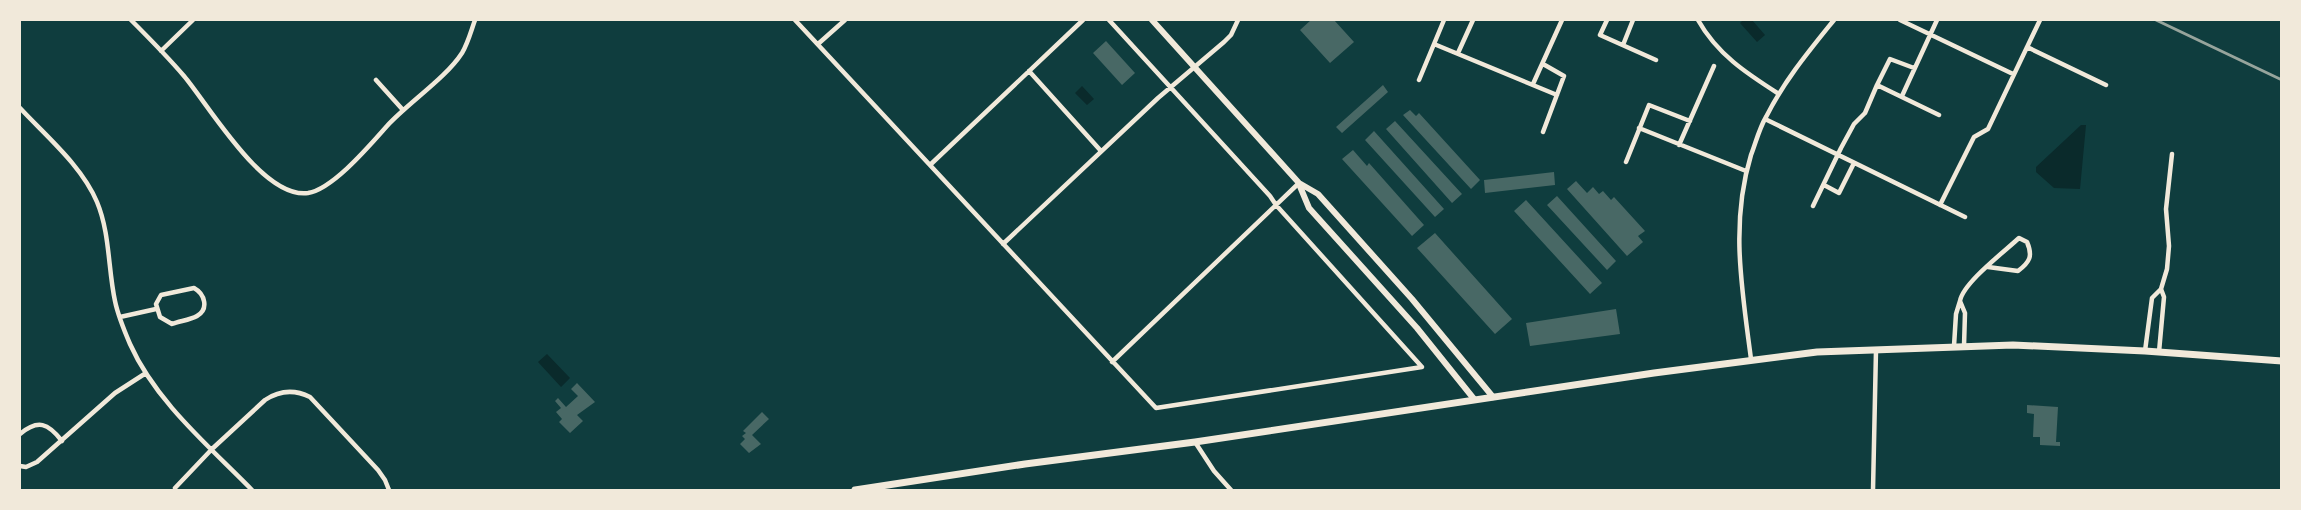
<svg xmlns="http://www.w3.org/2000/svg" width="2301" height="510" viewBox="0 0 2301 510" font-family="'Archivo Narrow',sans-serif">
  <style>
    .water { fill: #0a2a2b }
    .building { fill: #486865 }
    .lines { fill: none; stroke-linecap: round; stroke-linejoin: round }
    .minor { stroke: #f1e9da; stroke-width: 4.5 }
    .secondary { stroke: #f1e9da; stroke-width: 6 }
    .primary { stroke: #f1e9da; stroke-width: 7 }
    .rail { stroke: #97a49c; stroke-width: 3 }
  </style>
  <rect width="100%" height="100%" fill="#0f3d3e"/>
  <path class="water" d="M1743,20H1752L1765,35L1757,42L1740,23Z
    M1082,86L1094,99L1087,105L1075,93Z
    M2081,125H2086L2080,189L2054,188L2036,172V167Z
    M547,354L570,378L561,387L538,362Z"/>
  <path class="building" d="M1311,20H1334L1354,42L1330,63L1300,30Z
    M1106,41L1135,73L1122,85L1093,53Z
    M1383,85L1388,92L1342,133L1336,127Z
    M1410,110L1416,116L1419,113L1480,180L1471,189L1403,115Z
    M1395,121L1462,194L1452,203L1386,129Z
    M1374,131L1444,209L1435,217L1365,140Z
    M1353,150L1367,166L1369,163L1424,225L1412,236L1342,159Z
    M1554,172L1555,185L1485,193L1484,180Z
    M1576,181L1587,193L1593,187L1599,194L1603,191L1611,200L1614,197L1645,231L1638,236L1643,242L1627,256L1567,189Z
    M1557,196L1616,261L1607,270L1547,205Z
    M1526,200L1602,283L1590,294L1514,211Z
    M1435,233L1512,319L1495,334L1417,248Z
    M1616,309L1620,334L1530,346L1526,323Z
    M577,383L595,402L577,415L583,421L570,433L559,422L562,419L556,412L561,408L555,401L558,398L566,407L578,396L571,389Z
    M2027,405L2058,407L2056,442H2060V446L2040,445V437H2033L2034,414L2027,413Z
    M762,412L769,419L752,435L761,444L749,453L740,444L745,439L742,436L746,433L743,431Z"/>
  <g class="lines">
    <path class="minor" d="M131,20C149,38 167,56 184,76C210,107 263,199 308,193C333,189 370,145 387,126C408,103 446,78 462,53C468,43 471,31 475,20
      M795,20L1156,408L1422,367L1276,205L1270,196L1109,20
      M1607,20L1600,35L1656,60
      M1698,20C1717,54 1746,73 1779,94
      M1900,20L2013,74
      M818,44L845,20
      M1434,44L1444,20
      M1623,45L1633,20
      M2027,47L2106,85
      M161,51L193,20
      M1458,53L1473,20
      M1029,71L1101,151
      M376,80L403,110
      M1419,80L1434,44L1557,95
      M1533,84L1562,20
      M1877,85L1890,59L1914,68
      M1902,96L1937,20
      M20,108C46,136 82,166 97,202C110,233 108,269 115,301C118,316 124,330 130,344C156,402 209,446 252,490
      M1765,119L1965,217
      M1639,128L1746,171
      M1543,132L1564,76L1543,64
      M1679,145L1714,66
      M1626,162L1649,105L1690,121
      M930,165L1083,20
      M1824,185L1839,193L1854,163
      M1940,205L1974,137L1988,129L2040,20
      M1813,206L1841,148L1854,124L1865,113L1877,85L1939,115
      M1003,244L1158,98L1224,42L1231,35L1238,20
      M194,288C205,294 209,309 197,316C190,320 180,321 172,324L160,317L156,304L161,295Z
      M1960,301C1963,283 2004,252 2019,238L2027,242C2033,256 2030,262 2018,271L1988,267
      M120,317L156,309
      M1954,346L1956,314L1960,301L1965,313L1964,346
      M2145,351L2152,298L2161,289L2167,269L2169,246L2166,209L2172,154
      M2159,352L2164,297L2161,289
      M1751,359C1742,289 1730,224 1751,155C1756,142 1759,129 1766,117C1784,81 1809,51 1834,20
      M1112,362L1299,183
      M20,434C38,419 48,423 62,441
      M1195,442L1214,471L1231,490
      M20,466L26,467L37,462L115,393L146,373
      M175,488L212,449L265,400C280,390 294,389 310,397L378,470L385,480L389,490
      M1873,490L1876,350"/>
    <path class="secondary" d="M1152,20L1299,183L1318,194L1412,299L1493,397
      M1299,184L1309,208L1417,328L1474,399"/>
    <path class="primary" d="M855,490L1025,464L1195,442L1654,373L1817,352L2013,345L2145,351L2282,361"/>
    <path class="rail" d="M2156,20L2282,80"/>
  </g>
  <rect width="2301" height="510" fill="none" stroke="#f1e9da" stroke-width="42"/>
</svg>
